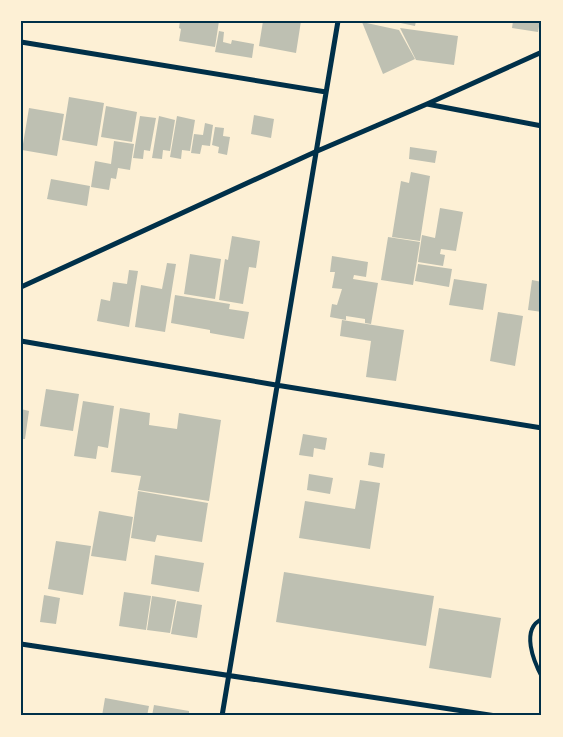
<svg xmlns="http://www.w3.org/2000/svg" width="563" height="737" viewBox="0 0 563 737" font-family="'IBM Plex Sans',sans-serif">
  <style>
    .building { fill: #bec0b2 }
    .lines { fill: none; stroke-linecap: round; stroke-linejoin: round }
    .service { stroke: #003049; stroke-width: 4 }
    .minor { stroke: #003049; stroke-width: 5 }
    .neatline { fill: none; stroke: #003049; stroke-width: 2 }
  </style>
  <rect width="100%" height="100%" fill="#fdf0d5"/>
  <path class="building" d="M180,21H219L215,47L179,41L181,29L179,28Z
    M263,21H301L296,53L259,46Z
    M391,21H416L415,26Z
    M513,21H540L538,32L512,28Z
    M362,22L399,30L415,59L383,74Z
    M400,28L458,36L454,65L416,60Z
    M219,31L224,32L223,42L231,44L232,40L254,44L252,58L215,52Z
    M69,97L104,103L97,146L62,140Z
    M106,106L137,112L132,142L101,137Z
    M29,108L64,114L57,156L22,150Z
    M254,115L274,119L271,138L251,134Z
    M140,116L156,118L150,151L144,150L143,159L133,158Z
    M159,116L175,120L170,151L163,150L162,159L152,158Z
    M177,116L195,120L190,151L182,150L181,159L170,157Z
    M205,123L213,125L210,146L202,145L200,154L191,153L194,134L203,135Z
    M215,127L224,128L223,136L230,137L227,155L218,153L219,147L212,145Z
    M114,141L134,144L130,170L118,168L116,179L111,178L109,190L91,187L95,161L111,164Z
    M410,147L437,151L435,163L409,159Z
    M411,172L430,176L420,241L392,237L401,181L409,183Z
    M51,179L90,186L87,206L47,199Z
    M440,208L463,212L456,251L441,249L440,254L445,255L443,266L418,262L422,235L435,238Z
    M232,236L260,241L256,268L249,267L243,304L219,300L225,259L228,260Z
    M388,237L420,242L413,285L381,280Z
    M190,254L221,259L215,299L184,294Z
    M332,256L368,262L366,277L354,275L353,279L378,283L371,324L365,323V319L346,316V320L330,317L332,304L337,305L342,289L332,288L335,272H330Z
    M167,263L176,264L165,332L135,327L141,285L162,289Z
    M418,264L452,269L449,287L415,281Z
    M129,270L138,271L129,327L97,321L101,299L110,301L113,282L127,284Z
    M454,279L487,284L483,310L449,305Z
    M532,280L542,282V312L528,310Z
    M175,295L230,304L229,309L249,312L244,339L210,333V330L171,323Z
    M498,312L523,316L515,366L490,361Z
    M342,320L404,330L396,381L366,377L371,341L340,336Z
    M46,389L79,394L73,431L40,426Z
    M83,401L114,406L108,448L98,446L96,459L74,456Z
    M120,408L150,413L149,425L177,429L179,413L221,420L209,501L138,490L141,476L111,472Z
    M21,409L29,411L25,439H21Z
    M303,434L327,438L325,450L314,448L313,457L299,455Z
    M370,452L385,454L383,468L368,465Z
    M309,474L333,478L330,494L307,490Z
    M360,480L380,483L370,549L299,538L305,501L355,509Z
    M138,491L208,503L202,542L157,535L155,542L131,538Z
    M99,511L133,517L126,561L91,556Z
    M56,541L91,546L83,595L48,589Z
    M155,555L204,563L199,592L151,584Z
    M284,572L434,596L426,646L276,622Z
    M124,592L151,596L146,630L119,626Z
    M44,595L60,598L56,624L40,622Z
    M152,596L176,600L170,633L147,630Z
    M177,601L202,605L197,638L171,634Z
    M439,608L501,618L491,678L429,668Z
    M105,698L149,706L147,716H102Z
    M154,705L189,711V716H152Z"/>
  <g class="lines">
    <path class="service" d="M542,619C520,629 534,662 542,677"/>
    <path class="minor" d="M21,42L326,92
      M427,104L542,126
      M21,287L315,152L427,104L542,52
      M21,341L276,385L542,428
      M21,644L496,716
      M222,716L338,21"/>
  </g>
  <rect width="563" height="737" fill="none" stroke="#fdf0d5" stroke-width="45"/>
  <rect x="22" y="22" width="518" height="692" class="neatline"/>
</svg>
